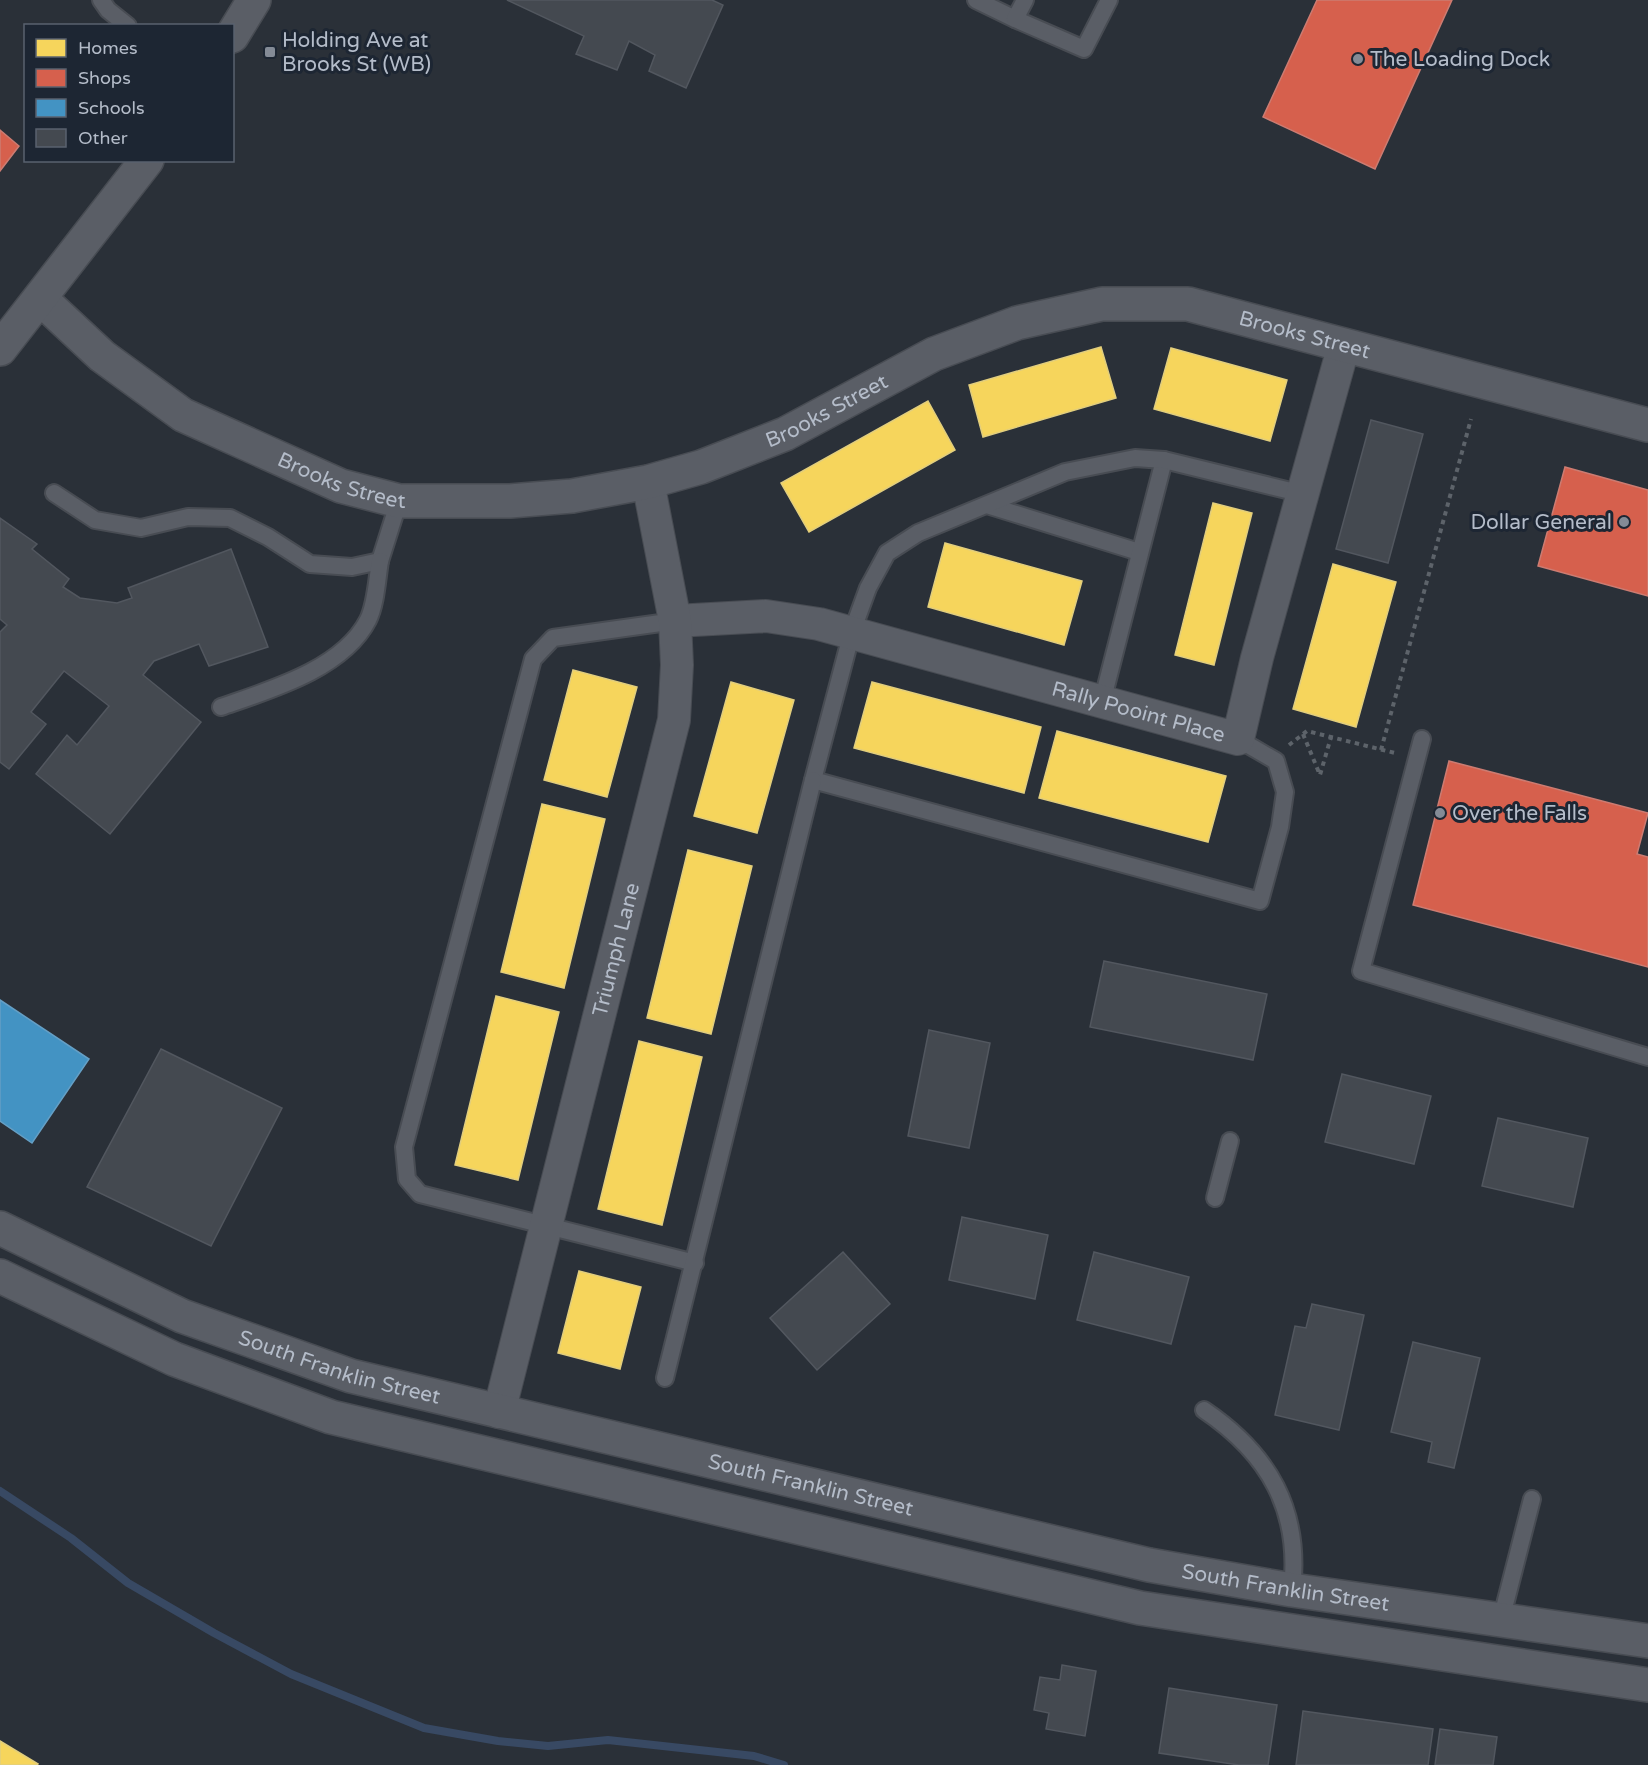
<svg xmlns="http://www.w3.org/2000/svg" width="1648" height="1765" font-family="'Varela Round',sans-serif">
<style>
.homes{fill:#f6d55c;stroke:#e2ce7d;stroke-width:1.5}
.shops{fill:#d6604d;stroke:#cc7c72;stroke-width:1.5}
.schools{fill:#4393c3;stroke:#659fc5;stroke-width:1.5}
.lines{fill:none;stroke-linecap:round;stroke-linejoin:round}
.stream{stroke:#384963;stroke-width:8}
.building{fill:#444950;stroke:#52575f;stroke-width:1.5}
.service-casing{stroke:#484c53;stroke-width:20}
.minor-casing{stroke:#484c53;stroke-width:34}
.tertiary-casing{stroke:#484c53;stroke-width:36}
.path{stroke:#5d636a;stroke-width:4;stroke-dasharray:4.5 4.5;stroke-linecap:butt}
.service{stroke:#5a5e66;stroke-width:16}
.minor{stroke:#5a5e66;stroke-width:32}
.tertiary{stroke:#5a5e66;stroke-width:33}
.poi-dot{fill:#848b96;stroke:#1d2633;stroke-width:2}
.labels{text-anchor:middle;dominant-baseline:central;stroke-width:6;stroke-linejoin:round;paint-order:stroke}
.poi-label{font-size:21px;fill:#b4bcc9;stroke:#1d2633;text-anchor:start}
.street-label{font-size:21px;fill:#b4bcc9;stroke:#1d2633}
</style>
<rect width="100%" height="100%" fill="#2a3038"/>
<g class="homes">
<polygon points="1101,347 1116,398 983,437 969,385"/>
<polygon points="1171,348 1287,380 1270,441 1154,409"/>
<polygon points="928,401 955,450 809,532 781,483"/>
<polygon points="1213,503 1252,513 1214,665 1175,655"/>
<polygon points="945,543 1082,581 1064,645 928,607"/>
<polygon points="1333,564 1396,582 1356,727 1293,709"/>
<polygon points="573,670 637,687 607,797 544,780"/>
<polygon points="731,682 794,700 757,833 694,816"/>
<polygon points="872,682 1041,727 1024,793 854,748"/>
<polygon points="1057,731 1226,776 1208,842 1039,798"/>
<polygon points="542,804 605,819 564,988 501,972"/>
<polygon points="688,850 752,866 711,1034 647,1018"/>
<polygon points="496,996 559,1012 518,1180 455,1165"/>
<polygon points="639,1041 702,1057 662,1225 598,1209"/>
<polygon points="579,1271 641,1287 620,1369 558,1353"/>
<polygon points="0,1741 38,1764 37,1765 0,1765"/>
</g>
<g class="shops">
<polygon points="1317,0 1452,0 1375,169 1263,117"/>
<polygon points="0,130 19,146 0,171"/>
<polygon points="1565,467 1648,490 1648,596 1538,566"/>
<polygon points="1449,761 1648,813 1637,854 1648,857 1648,967 1413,905"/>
</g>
<polygon class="schools" points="0,1000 89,1059 32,1143 0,1121"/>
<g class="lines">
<polyline class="stream" points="0,1491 71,1538 128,1583 214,1633 291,1674 424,1728 498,1741 548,1746 608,1740 754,1756 784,1765"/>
</g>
<g class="building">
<polygon points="507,0 712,0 723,5 686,88 649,71 655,55 629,41 617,70 576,54 584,36"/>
<polygon points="1371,420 1423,434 1388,563 1336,549"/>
<polygon points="0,518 37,544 32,549 69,579 63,587 80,598 117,603 132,598 128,588 231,549 268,647 209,666 199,644 154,661 143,675 201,722 110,834 36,774 67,735 77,745 109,706 64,671 31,712 46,724 9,769 0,762 0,632 7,625 0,619"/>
<polygon points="1104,961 1267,994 1253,1060 1090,1027"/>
<polygon points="929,1030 990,1043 969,1148 908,1136"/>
<polygon points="161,1049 282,1108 211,1246 87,1187"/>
<polygon points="1342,1074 1431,1096 1414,1164 1325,1142"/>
<polygon points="1498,1118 1588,1138 1573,1207 1482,1186"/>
<polygon points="962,1217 1048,1235 1035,1299 949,1280"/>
<polygon points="843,1252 890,1304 817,1370 770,1318"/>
<polygon points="1094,1252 1189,1277 1171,1344 1077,1320"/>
<polygon points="1312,1304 1364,1315 1339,1430 1275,1415 1295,1326 1306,1328"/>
<polygon points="1413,1342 1480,1358 1454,1468 1428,1462 1432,1442 1391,1432"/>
<polygon points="1062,1665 1096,1671 1085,1736 1046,1729 1049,1713 1034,1710 1040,1677 1060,1680"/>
<polygon points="1169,1688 1277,1705 1268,1765 1239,1765 1159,1753"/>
<polygon points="1303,1711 1433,1729 1428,1765 1296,1765"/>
<polygon points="1440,1729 1497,1737 1493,1765 1435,1765"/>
</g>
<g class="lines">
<defs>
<g id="service">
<polyline points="101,0 108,10 128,26"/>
<polyline points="976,0 1015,19"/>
<polyline points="1025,0 1015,19 1084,49 1109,0"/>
<polyline points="54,493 95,520 141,528 188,517 230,518 268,537 310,564 352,567 380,561 399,501"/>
<polyline points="987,505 1139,552"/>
<polyline points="675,621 553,638 533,659 404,1147 407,1179 420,1194 695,1263"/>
<polyline points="1102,702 1164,460"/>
<path d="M221,707C270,690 343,669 368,620C376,604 377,579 380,561"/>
<polyline points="1238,739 1276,761 1285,792 1280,827 1260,901 813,780 852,632 868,588 887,553 918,533 1065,472 1135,458 1164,460 1303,494"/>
<polyline points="1422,739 1361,971 1648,1057"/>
<polyline points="1215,1198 1230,1141"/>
<polyline points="665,1378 813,780"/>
<path d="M1204,1410C1269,1454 1301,1510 1292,1590"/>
<polyline points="1501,1620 1532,1499"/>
</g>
<g id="minor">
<path id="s1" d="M675,621L766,616L819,624L1238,739L1257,658L1344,345"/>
<path id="s2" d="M499,1412L674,720L677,665L675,621L648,482"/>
</g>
<g id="tertiary">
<polyline points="232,36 254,0"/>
<path id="s3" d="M41,299L102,356L183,415L341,486L399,501H510L572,496L648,482L701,467L785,434L934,354L1017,323L1102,304H1188L1648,425"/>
<polyline points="0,349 147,160"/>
<path id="s4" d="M0,1228L182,1316L351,1376L1149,1565L1292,1590L1648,1641"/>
<polyline points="0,1276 174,1359 331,1417 1140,1608 1648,1685"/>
</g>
</defs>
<use href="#service" class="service-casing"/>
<use href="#minor" class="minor-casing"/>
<use href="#tertiary" class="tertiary-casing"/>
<g class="path">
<polyline points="1303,734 1320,775 1331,737"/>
<polyline points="1289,745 1307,731 1395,753"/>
<polyline points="1381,750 1471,419"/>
</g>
<use href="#service" class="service"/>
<use href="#minor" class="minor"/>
<use href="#tertiary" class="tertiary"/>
</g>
<g class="poi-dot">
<rect x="264" y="46" width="12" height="12" rx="3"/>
<circle cx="1358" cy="59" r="6"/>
<circle cx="1624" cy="522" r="6"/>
<circle cx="1440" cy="813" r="6"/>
</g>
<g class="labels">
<g class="poi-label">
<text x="282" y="40">Holding Ave at<tspan x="282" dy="24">Brooks St (WB)</tspan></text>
<text x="1370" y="59">The Loading Dock</text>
<text x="1612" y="522" text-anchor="end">Dollar General</text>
<text x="1452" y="813">Over the Falls</text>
</g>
<g class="street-label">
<text stroke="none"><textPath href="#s3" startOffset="1364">Brooks Street</textPath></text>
<text stroke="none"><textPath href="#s3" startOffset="860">Brooks Street</textPath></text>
<text stroke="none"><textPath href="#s3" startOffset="356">Brooks Street</textPath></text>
<text stroke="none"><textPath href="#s1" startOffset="476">Rally Pooint Place</textPath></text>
<text stroke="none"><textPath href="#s2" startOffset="477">Triumph Lane</textPath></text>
<text stroke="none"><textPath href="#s4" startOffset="368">South Franklin Street</textPath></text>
<text stroke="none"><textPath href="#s4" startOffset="854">South Franklin Street</textPath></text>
<text stroke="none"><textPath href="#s4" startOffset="1340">South Franklin Street</textPath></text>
</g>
</g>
<rect x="24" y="24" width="210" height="138" fill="#1d2633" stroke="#59626f" stroke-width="1.5"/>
<rect x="36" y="39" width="30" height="18" fill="#f6d55c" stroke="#59626f" stroke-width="1.5"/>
<text x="78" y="54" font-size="18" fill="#b4bcc9">Homes</text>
<rect x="36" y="69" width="30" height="18" fill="#d6604d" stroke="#59626f" stroke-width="1.5"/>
<text x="78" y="84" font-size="18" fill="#b4bcc9">Shops</text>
<rect x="36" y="99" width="30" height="18" fill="#4393c3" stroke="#59626f" stroke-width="1.5"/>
<text x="78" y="114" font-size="18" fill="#b4bcc9">Schools</text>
<rect x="36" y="129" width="30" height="18" fill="#444950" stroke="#59626f" stroke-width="1.5"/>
<text x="78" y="144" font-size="18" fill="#b4bcc9">Other</text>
</svg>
